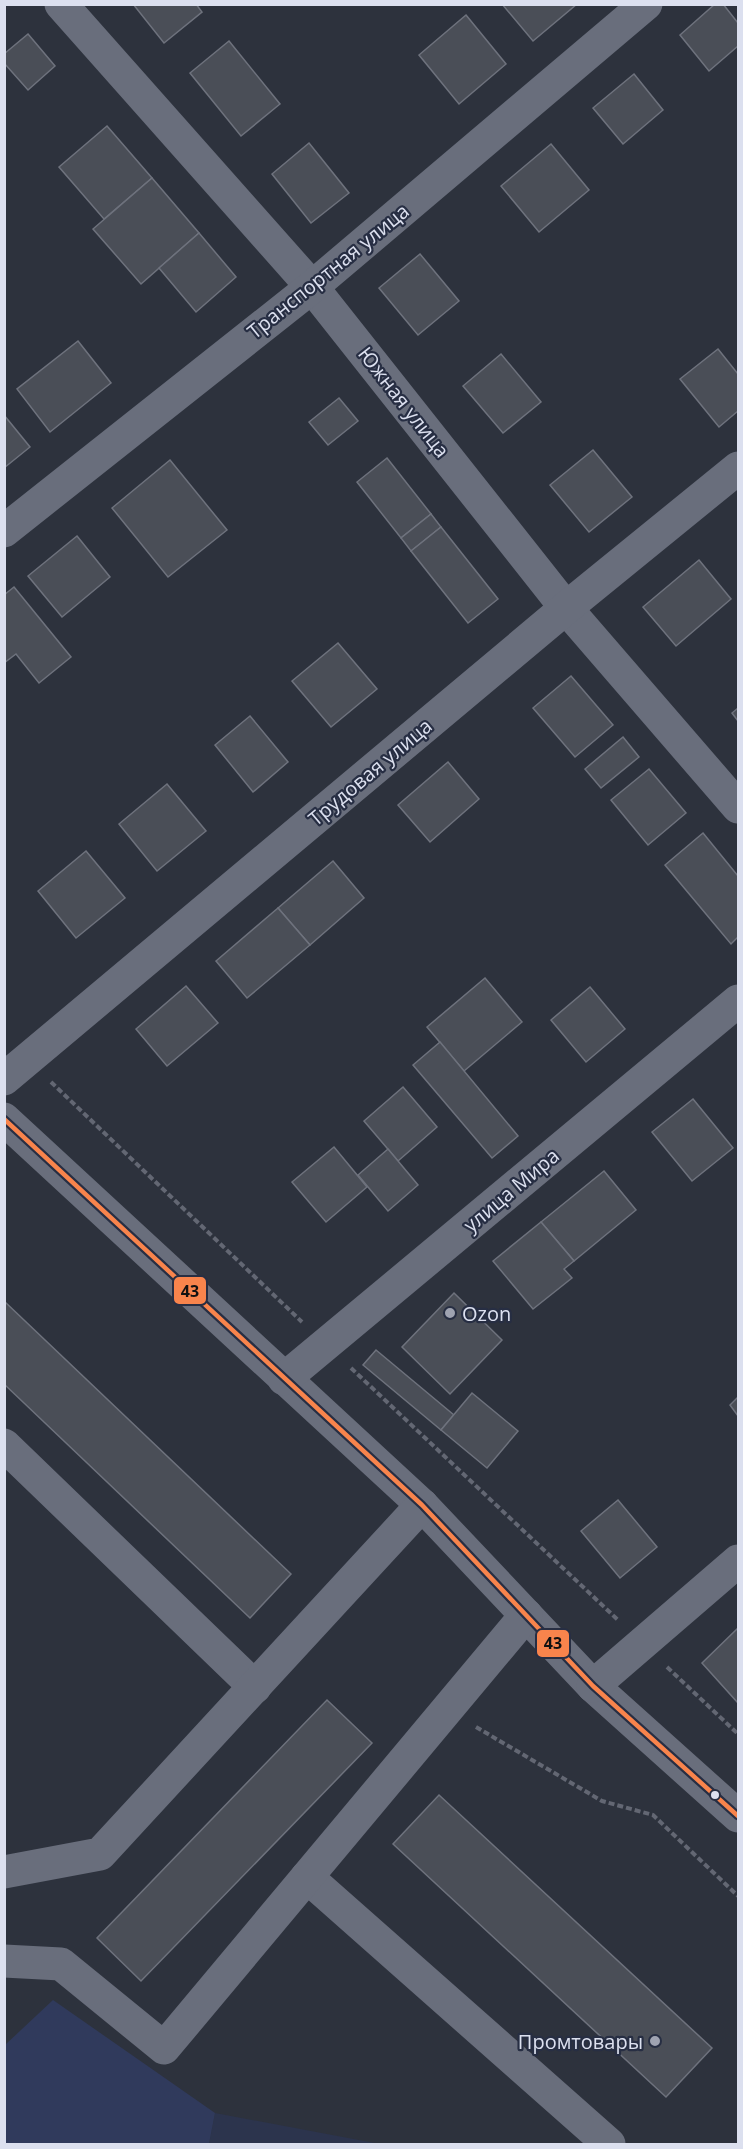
<svg xmlns="http://www.w3.org/2000/svg" width="743" height="2149" font-family="'Open Sans',sans-serif">
<style>
.built{fill:#2c344d}
.green{fill:#303a5c}
.building{fill:#4a4e57;stroke:#6e727d;stroke-width:1.5}
.lines{fill:none;stroke-linecap:round;stroke-linejoin:round}
.path{stroke:#636773;stroke-width:4;stroke-dasharray:6 3;stroke-linecap:butt}
.minor{stroke:#696e7c;stroke-width:33}
.bus-1-casing{stroke:#272e43;stroke-width:9}
.bus-1{stroke:#f8844c;stroke-width:4.5}
.poi-dot{fill:#9fa3b1;stroke:#272e43;stroke-width:2}
.bus-dot{fill:#dce0ef;stroke:#272e43;stroke-width:2}
.labels{text-anchor:middle;dominant-baseline:central;stroke-width:4.5;stroke-linejoin:round;paint-order:stroke}
.street-label{font-size:20px;fill:#dce0ef;stroke:#272e43}
.poi-label{font-size:20px;fill:#dce0ef;stroke:#272e43;text-anchor:start}
.line-badge{stroke:#272e43;stroke-width:2}
.pale-badge-label{font-size:16px;text-anchor:middle;font-weight:bold;fill:#111}
</style>
<rect width="100%" height="100%" fill="#2d323d"/>
<polygon class="built" points="215,2113 380,2144 209,2144"/>
<polygon class="green" points="53,2000 215,2113 209,2144 5,2144 5,2045"/>
<g class="building">
<polygon points="133,4 196,4 202,12 164,43"/>
<polygon points="502,4 577,4 533,41"/>
<polygon points="715,4 723,4 738,23 738,46 709,71 680,35"/>
<polygon points="466,15 506,64 459,104 419,55"/>
<polygon points="28,34 55,66 28,90 4,63 4,54"/>
<polygon points="229,41 280,104 241,136 190,73"/>
<polygon points="634,74 663,110 623,144 593,108"/>
<polygon points="107,126 152,178 104,219 59,167"/>
<polygon points="309,143 349,193 311,223 272,174"/>
<polygon points="551,144 589,190 539,232 501,186"/>
<polygon points="152,178 199,233 141,284 93,229"/>
<polygon points="199,233 236,277 196,312 159,268"/>
<polygon points="420,254 459,301 418,335 379,288"/>
<polygon points="78,341 111,383 50,432 17,389"/>
<polygon points="718,349 738,374 738,411 719,427 680,379"/>
<polygon points="501,354 541,402 503,433 463,386"/>
<polygon points="339,398 358,421 328,445 309,422"/>
<polygon points="4,415 30,447 4,468"/>
<polygon points="593,450 632,497 589,532 550,485"/>
<polygon points="387,458 431,514 401,538 357,482"/>
<polygon points="170,460 227,530 168,577 112,508"/>
<polygon points="431,514 441,527 411,551 401,538"/>
<polygon points="441,527 498,599 468,623 411,551"/>
<polygon points="77,536 110,577 62,617 28,576"/>
<polygon points="699,560 731,599 676,646 643,607"/>
<polygon points="14,587 71,657 39,683 16,654 4,663 4,595"/>
<polygon points="338,643 377,689 331,727 292,681"/>
<polygon points="571,676 613,725 575,757 533,708"/>
<polygon points="738,708 738,721 732,713"/>
<polygon points="250,716 288,762 253,792 215,745"/>
<polygon points="623,737 639,757 601,788 585,769"/>
<polygon points="448,762 479,799 430,842 398,805"/>
<polygon points="649,769 686,813 648,845 611,800"/>
<polygon points="167,784 206,831 157,871 119,824"/>
<polygon points="703,833 738,876 738,937 731,944 665,865"/>
<polygon points="86,851 125,898 76,938 38,891"/>
<polygon points="333,861 364,898 310,945 278,908"/>
<polygon points="278,908 310,945 247,998 216,961"/>
<polygon points="485,978 522,1022 464,1071 427,1027"/>
<polygon points="186,986 218,1023 167,1066 136,1029"/>
<polygon points="590,987 625,1029 586,1062 551,1020"/>
<polygon points="440,1042 518,1136 492,1158 413,1065"/>
<polygon points="403,1087 437,1127 398,1161 364,1121"/>
<polygon points="693,1099 733,1148 692,1181 652,1132"/>
<polygon points="334,1147 367,1187 326,1222 292,1182"/>
<polygon points="388,1149 418,1185 388,1211 358,1175"/>
<polygon points="604,1171 636,1210 574,1261 541,1222"/>
<polygon points="541,1222 574,1261 564,1269 572,1278 533,1309 493,1261"/>
<polygon points="454,1293 502,1340 450,1394 402,1347"/>
<polygon points="4,1301 291,1574 250,1618 4,1384"/>
<polygon points="376,1350 454,1415 441,1430 363,1365"/>
<polygon points="472,1393 518,1431 487,1468 441,1430"/>
<polygon points="738,1397 738,1416 730,1405"/>
<polygon points="618,1500 657,1547 620,1578 581,1531"/>
<polygon points="738,1628 738,1703 702,1663"/>
<polygon points="327,1700 372,1743 141,1981 97,1938"/>
<polygon points="439,1795 712,2048 666,2097 393,1844"/>
</g>
<g class="lines">
<g class="path">
<polyline points="51,1082 302,1322"/>
<polyline points="351,1368 618,1620"/>
<polyline points="667,1667 738,1734"/>
<polyline points="476,1727 602,1801 653,1815 738,1896"/>
</g>
<g class="minor">
<polyline points="61,4 312,287 566,608 738,807"/>
<polyline points="4,531 312,287 646,4"/>
<polyline points="4,1079 566,608 738,468"/>
<polyline points="4,1119 422,1505 593,1686 738,1816"/>
<polyline points="284,1379 738,1001"/>
<polyline points="4,1445 255,1687"/>
<polyline points="593,1686 738,1561"/>
<polyline points="4,1872 100,1854 422,1505"/>
<polyline points="307,1877 609,2144"/>
<polyline points="4,1961 61,1964 164,2048 526,1615"/>
</g>
<defs>
<polyline id="bus-1" points="4,1119 422,1505 593,1686 738,1816"/>
</defs>
<use href="#bus-1" class="bus-1-casing"/>
<use href="#bus-1" class="bus-1"/>
</g>
<g class="poi-dot">
<circle cx="450" cy="1313" r="6"/>
<circle cx="655" cy="2041" r="6"/>
</g>
<circle class="bus-dot" cx="715" cy="1795" r="5"/>
<g class="labels">
<g class="street-label">
<text transform="translate(328 271) rotate(-39)">Транспортная улица</text>
<text transform="translate(404 402) rotate(52)">Южная улица</text>
<text transform="translate(370 772) rotate(-40)">Трудовая улица</text>
<text transform="translate(511 1190) rotate(-40)">улица Мира</text>
</g>
<g class="poi-label">
<text x="462" y="1313">Ozon</text>
<text x="643" y="2041" text-anchor="end">Промтовары</text>
</g>
</g>
<g class="line-badge">
<rect x="173" y="1276" width="34" height="29" rx="6" fill="#f8844c"/>
<rect x="536" y="1629" width="34" height="29" rx="6" fill="#f8844c"/>
</g>
<g class="pale-badge-label">
<text x="190" y="1297">43</text>
<text x="553" y="1649">43</text>
</g>
<rect width="743" height="2149" fill="none" stroke="#dce0ef" stroke-width="12"/>
</svg>
